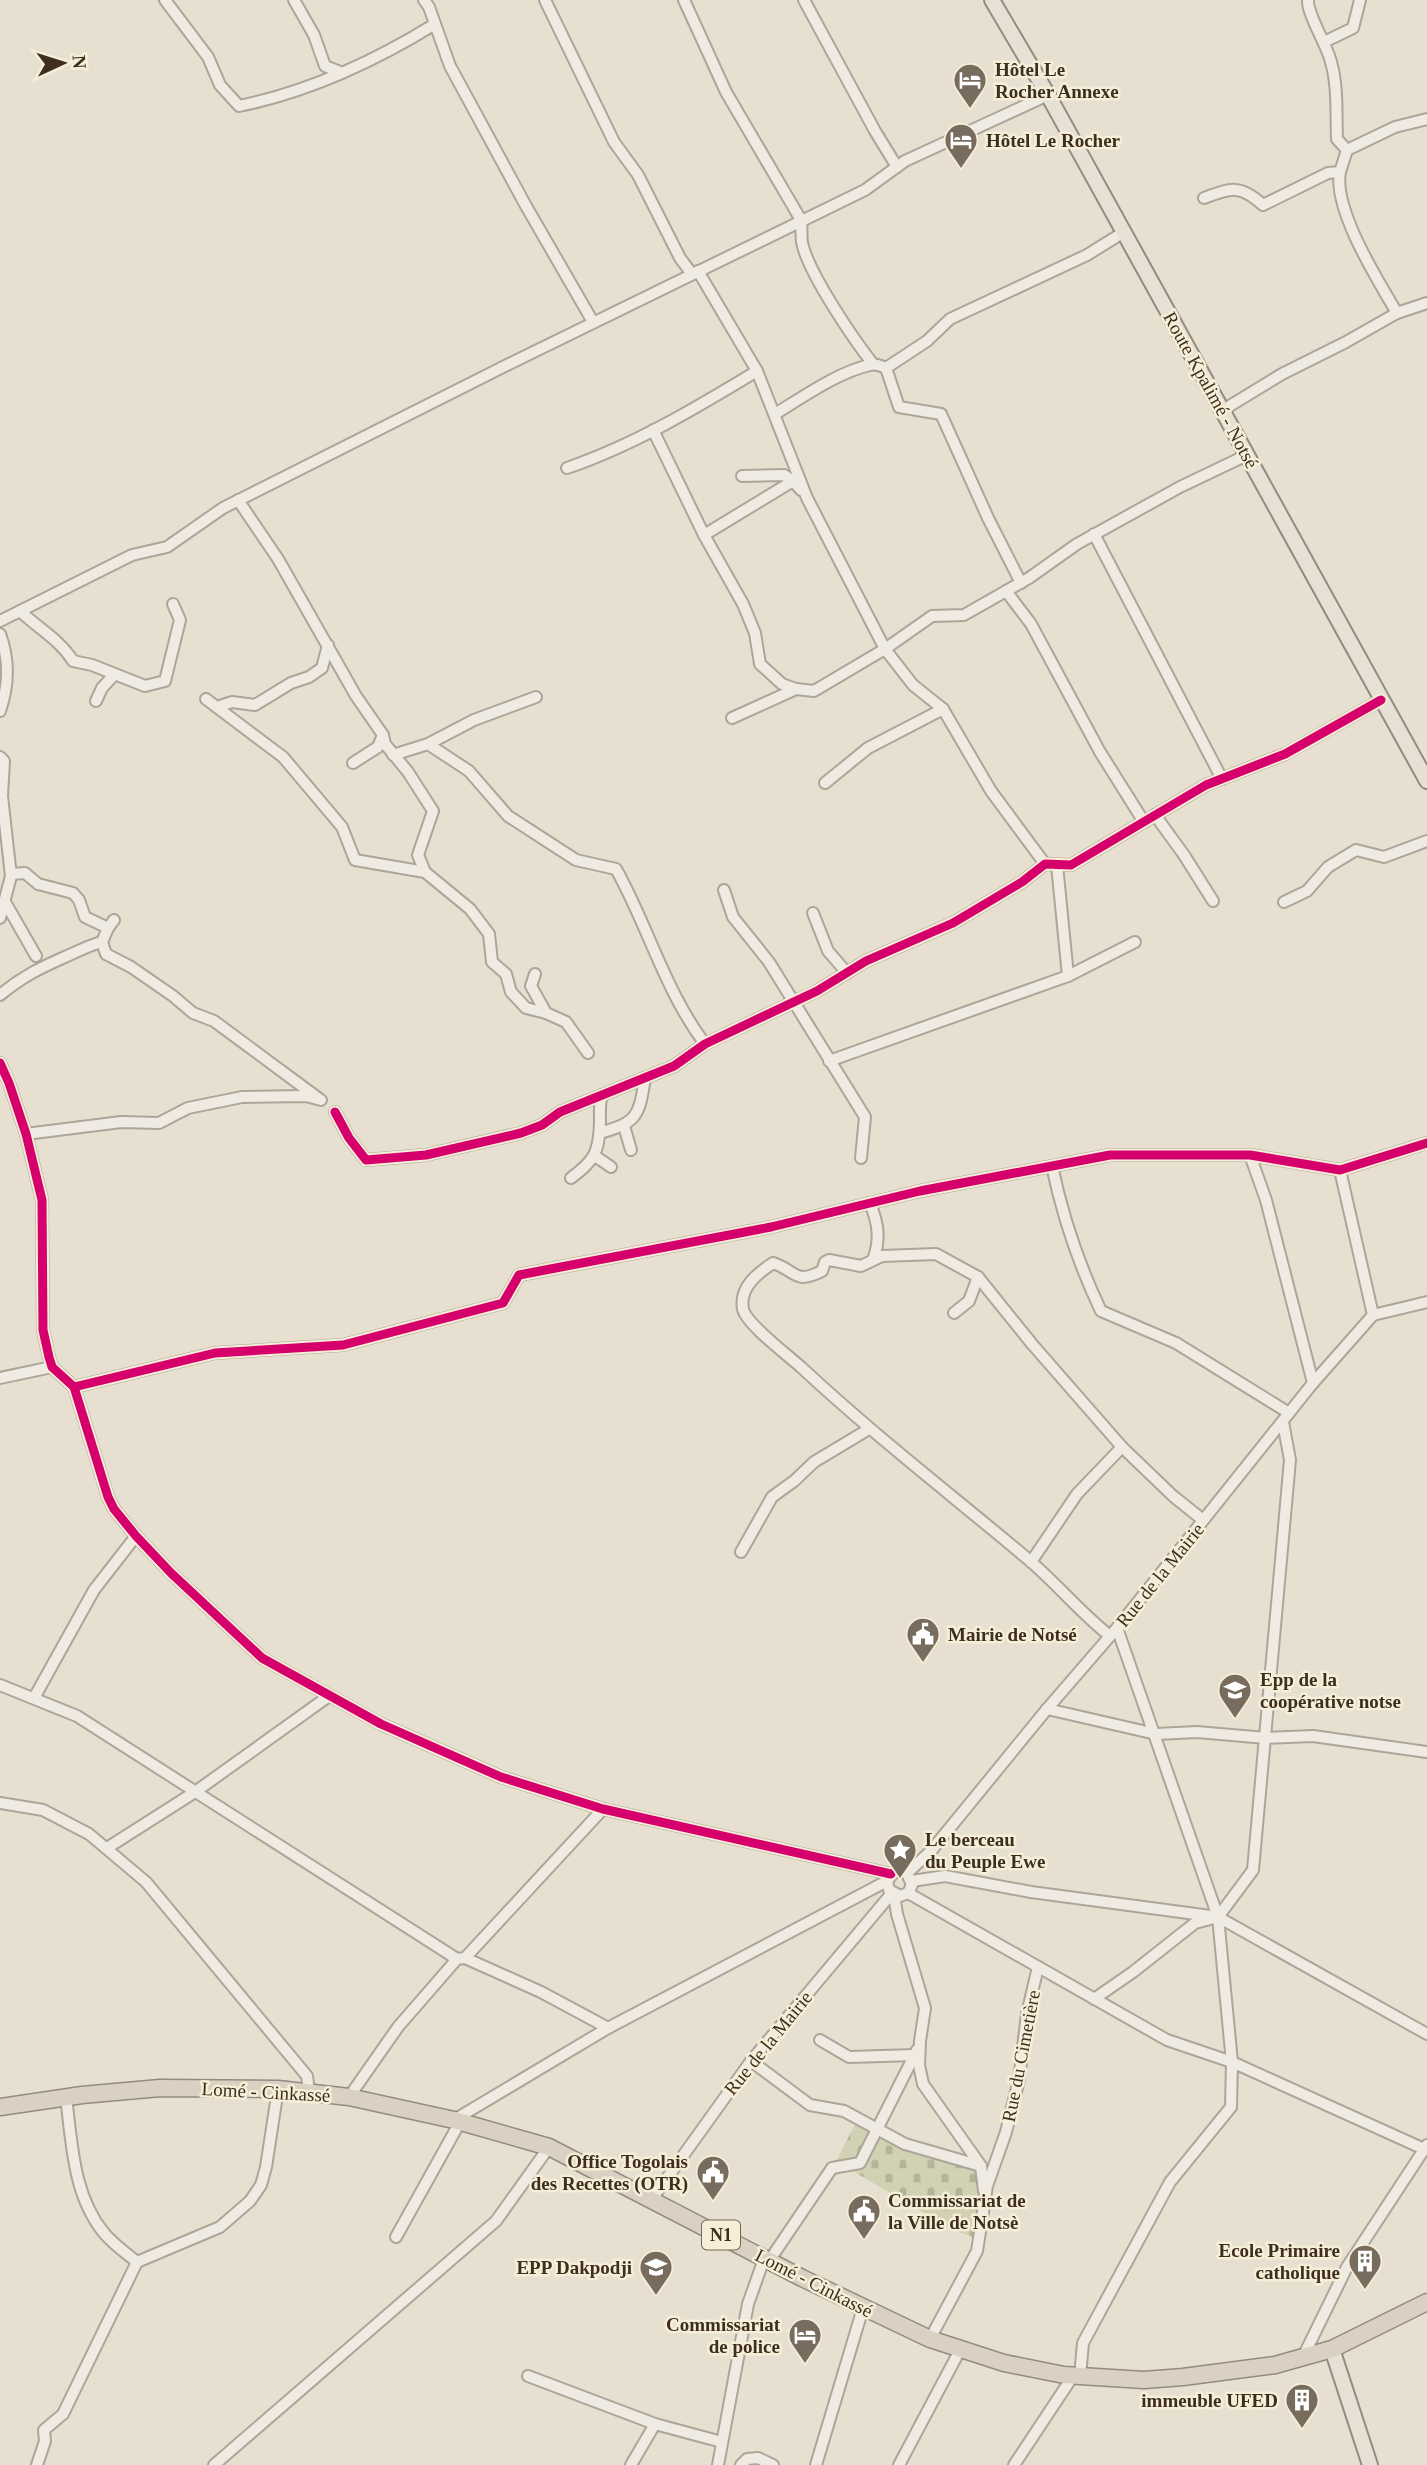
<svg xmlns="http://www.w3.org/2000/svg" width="1427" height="2465" font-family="Georgia,serif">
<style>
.cemetery{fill:url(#cemetery-stones)}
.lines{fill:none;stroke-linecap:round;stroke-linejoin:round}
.minor-casing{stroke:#ada599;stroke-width:14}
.major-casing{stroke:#928b80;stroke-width:18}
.highway-casing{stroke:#928b80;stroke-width:19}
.minor{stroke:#efebe3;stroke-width:10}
.major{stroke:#e6e1d4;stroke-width:14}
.highway{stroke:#dad1c2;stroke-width:16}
.cycleway-casing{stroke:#f7eed8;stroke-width:13}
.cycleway{stroke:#d6006c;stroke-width:9}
.labels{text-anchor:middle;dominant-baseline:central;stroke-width:5;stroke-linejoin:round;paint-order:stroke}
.shield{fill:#f7eed8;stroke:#756857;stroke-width:2}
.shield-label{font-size:18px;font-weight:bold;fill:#3d2e20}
.poi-label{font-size:19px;font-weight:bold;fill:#3d2e20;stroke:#f7eed8;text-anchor:start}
.street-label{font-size:19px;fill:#3d2e20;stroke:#f7eed8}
</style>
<defs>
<pattern id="cemetery-stones" width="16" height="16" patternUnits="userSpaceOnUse" patternTransform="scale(1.75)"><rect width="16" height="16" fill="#d1d1b3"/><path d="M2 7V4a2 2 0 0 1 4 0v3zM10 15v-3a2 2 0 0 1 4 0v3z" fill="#b4b49a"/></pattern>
</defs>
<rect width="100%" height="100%" fill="#e7e0d1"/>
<polygon class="cemetery" points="859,2117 905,2145 979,2167 981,2197 973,2237 953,2230 836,2161"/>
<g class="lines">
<defs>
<g id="minor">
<path d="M165,0L208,57L220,85L239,106C308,92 375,61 435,24"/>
<polyline points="294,0 314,35 325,66 340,72"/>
<polyline points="424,0 429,7 450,66 526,206 593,322"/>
<polyline points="545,0 614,142 638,175 680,258 692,274"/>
<path d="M684,0L726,92L801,220C802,228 801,235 802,242C807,271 854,340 873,364"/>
<polyline points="804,0 875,131 897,167"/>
<path d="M1308,0C1307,14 1327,45 1331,62C1338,86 1336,114 1337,139L1347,150"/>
<polyline points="1324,42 1353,28 1360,0"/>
<path d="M1340,172C1333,209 1377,279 1397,313"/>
<path d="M1204,198C1231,188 1240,184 1263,205L1328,173L1340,172L1347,150L1395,127L1427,119"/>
<polyline points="698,271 757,371 807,498 885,649 913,685 943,709 991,791 1045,864"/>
<polyline points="886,368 899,407 941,414 988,518 1021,583"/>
<polyline points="1223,410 1282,374 1346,342 1397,313 1427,303"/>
<path d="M775,414C803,397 838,372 870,365C876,363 881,366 886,368L927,341L950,319L1087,255L1124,232"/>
<polyline points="653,430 704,535 743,604 755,633 760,664 782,684 796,689"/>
<path d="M567,468C634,445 696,408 757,371"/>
<polyline points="742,476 784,475 793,481"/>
<polyline points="238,500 278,559 356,696 383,735 385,744 408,772 433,811 418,855 425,872"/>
<polyline points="1094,534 1222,779"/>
<polyline points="704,535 793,481 801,490"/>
<polyline points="1006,591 1031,624 1100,752 1144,822"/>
<path d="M20,611C38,628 60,640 73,661L92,665L145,686L165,681L180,620L173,604"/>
<polyline points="0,621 132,555 167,547 223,508 509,364 865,190 905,161 1048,95"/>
<path d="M0,634C10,661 9,685 0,711"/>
<polyline points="206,699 283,757 342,827 355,860 425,872 470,909 489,934 492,962 506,974 511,992 526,1008 546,1013"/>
<polyline points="96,701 102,688 114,675"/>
<polyline points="217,707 232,702 255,705 291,683 309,677 322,668 328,645"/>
<polyline points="732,718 796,689 814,691 885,649 932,616 964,615 1029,578 1077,544 1180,487 1247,455"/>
<polyline points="428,744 474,720 536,697"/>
<path d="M393,755L428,744L469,771L508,816L576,860L616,869C648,926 665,991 705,1044"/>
<polyline points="0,757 4,761 2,796 11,876 0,918"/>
<polyline points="353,763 378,747 383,735"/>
<polyline points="825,783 868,748 943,709"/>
<polyline points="1155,815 1184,855 1213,901"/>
<polyline points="11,874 25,873 38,884 73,893 79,900 85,917 108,928"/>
<polyline points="724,890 733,917 769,962 865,1117 861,1158"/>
<polyline points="5,902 36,956"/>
<polyline points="1284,902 1307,891 1328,867 1356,850 1384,857 1427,841"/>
<polyline points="813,913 828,951 847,973"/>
<polyline points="102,942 106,954 131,967 173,996 193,1013 214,1021 318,1098"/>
<polyline points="535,974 531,986 546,1013 566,1022 588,1053"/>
<polyline points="1068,976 1135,942"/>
<path d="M0,995C23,976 40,968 67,956C79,951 89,945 102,942L108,928L114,920"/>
<polyline points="829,1061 1068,976 1057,865"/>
<polyline points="0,1063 9,1083 26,1134 42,1200 43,1330 49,1357 52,1367 74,1387 108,1497 114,1509 136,1536 171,1573 262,1658 381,1724 501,1777 603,1809 891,1874"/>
<polyline points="335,1112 349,1138 366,1160 426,1155 521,1133 542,1125 560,1112 674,1066 705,1044 817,991 866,961 953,923 1022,882 1045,864 1071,865 1206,785 1285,754 1381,700"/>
<polyline points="624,1126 631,1150"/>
<path d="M600,1133C638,1122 639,1116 645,1078"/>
<polyline points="26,1134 121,1122 159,1123 188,1108 242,1097 306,1096 321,1100"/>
<polyline points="1250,1155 1266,1200 1313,1383"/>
<polyline points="595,1156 611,1167"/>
<path d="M1052,1166C1063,1218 1078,1263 1101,1311L1176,1343L1289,1413"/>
<polyline points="1340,1170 1373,1315"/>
<path d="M571,1178C594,1161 599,1153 600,1123C600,1113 599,1104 602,1095"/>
<path d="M870,1203C878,1223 881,1239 873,1260"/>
<polyline points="954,1313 969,1301 978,1277"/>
<polyline points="0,1378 52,1367"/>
<polyline points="74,1387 215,1353 343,1345 503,1303 519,1275 771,1227 920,1191 1110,1155 1250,1155 1340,1170 1427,1143"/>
<polyline points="741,1552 772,1497 794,1481 814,1462 869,1429"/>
<polyline points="1031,1562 1077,1494 1122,1447"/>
<path d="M1110,1636C1081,1613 1057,1584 1029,1560C953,1496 875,1436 802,1368C789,1356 746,1324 743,1309C739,1287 758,1273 773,1263C797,1271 794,1285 822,1271L825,1262L829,1260L861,1266L882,1256L936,1254L978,1277L1032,1344L1122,1447L1173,1496L1203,1520"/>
<polyline points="0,1685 77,1716 457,1959"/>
<polyline points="34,1698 94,1590 136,1536"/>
<polyline points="1047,1709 1156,1734 1197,1732 1266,1738 1313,1736 1427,1752"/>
<polyline points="0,1803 43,1810 89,1834 146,1882 307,2076 309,2091"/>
<polyline points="107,1848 195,1792 329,1696"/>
<polyline points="907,1873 931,1851 1047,1709 1117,1628 1313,1383 1373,1315 1427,1302"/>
<polyline points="912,1881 945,1876 1031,1892 1218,1917 1427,2034"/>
<polyline points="908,1893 1167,2040 1232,2062 1424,2149"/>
<polyline points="894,1895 897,1914 925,2008 920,2041 919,2065 923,2084 981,2166 984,2191"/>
<polyline points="465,1958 541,1992 608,2028"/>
<polyline points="1094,1999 1133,1972 1195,1923 1218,1917 1253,1870 1290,1460 1283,1422"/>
<polyline points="820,2040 849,2057 915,2055"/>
<polyline points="751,2061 810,2105 844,2111 905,2144 981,2166"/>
<path d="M66,2097C72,2144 73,2195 104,2233C113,2244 126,2253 137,2262"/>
<polyline points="349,2097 398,2027 457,1959 465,1958 603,1809"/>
<polyline points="454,2120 608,2028 887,1881 895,1871 907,1873 912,1885 908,1893 900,1896 889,1890 887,1881"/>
<polyline points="652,2199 751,2061 892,1893"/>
<polyline points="396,2237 460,2122"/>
<polyline points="769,2261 832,2168 860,2163 917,2050"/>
<polyline points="930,2339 977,2251 987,2186 1006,2132 1019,2080 1027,2014 1038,1967"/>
<polyline points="1302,2359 1347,2267 1427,2145"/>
<polyline points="528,2376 655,2424"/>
<polyline points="1080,2377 1083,2343 1170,2182 1231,2107 1232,2062 1218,1917 1117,1628"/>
<polyline points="37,2465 45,2441 44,2430 63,2414 137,2262 220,2227 250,2201 261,2185 266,2167 278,2089"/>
<polyline points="214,2465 496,2221 549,2147"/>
<polyline points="631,2465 655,2424 722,2442"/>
<polyline points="718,2465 748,2304 764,2259"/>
<polyline points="741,2465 747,2459 758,2458 773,2465"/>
<polyline points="816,2465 863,2308"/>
<polyline points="899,2465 960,2350"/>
<polyline points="1014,2465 1073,2376"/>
</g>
<g id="major">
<polyline points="992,0 1048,95 1427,781"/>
<polyline points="1332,2349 1370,2465"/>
</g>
<polyline id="highway" points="0,2107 82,2095 160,2088 278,2089 349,2097 454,2120 549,2147 802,2278 930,2339 1004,2363 1064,2375 1144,2380 1183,2377 1275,2365 1332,2349 1427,2302"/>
</defs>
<use href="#minor" class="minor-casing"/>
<use href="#major" class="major-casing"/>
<use href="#highway" class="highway-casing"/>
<use href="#minor" class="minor"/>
<use href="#major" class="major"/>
<use href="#highway" class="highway"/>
<defs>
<g id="cycleway">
<polyline points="0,1063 9,1083 26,1134 42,1200 43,1330 49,1357 52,1367 74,1387 108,1497 114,1509 136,1536 171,1573 262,1658 381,1724 501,1777 603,1809 891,1874"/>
<polyline points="335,1112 349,1138 366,1160 426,1155 521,1133 542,1125 560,1112 674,1066 705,1044 817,991 866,961 953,923 1022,882 1045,864 1071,865 1206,785 1285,754 1381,700"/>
<polyline points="74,1387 215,1353 343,1345 503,1303 519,1275 771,1227 920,1191 1110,1155 1250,1155 1340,1170 1427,1143"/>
</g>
</defs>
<use href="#cycleway" class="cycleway-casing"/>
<use href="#cycleway" class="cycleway"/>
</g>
<defs>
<symbol id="hotel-pin" viewBox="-11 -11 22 30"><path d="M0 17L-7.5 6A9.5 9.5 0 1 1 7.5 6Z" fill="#786c5e" stroke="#f7eed8"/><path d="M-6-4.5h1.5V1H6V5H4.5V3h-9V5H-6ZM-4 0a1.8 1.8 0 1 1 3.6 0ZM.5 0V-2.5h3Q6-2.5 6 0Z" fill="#fff"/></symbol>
<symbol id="civic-pin" viewBox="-11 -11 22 30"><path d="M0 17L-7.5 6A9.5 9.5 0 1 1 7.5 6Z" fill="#786c5e" stroke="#f7eed8"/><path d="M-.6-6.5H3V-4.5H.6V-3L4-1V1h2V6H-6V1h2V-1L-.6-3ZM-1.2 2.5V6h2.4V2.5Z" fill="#fff"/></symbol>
<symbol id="school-pin" viewBox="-11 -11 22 30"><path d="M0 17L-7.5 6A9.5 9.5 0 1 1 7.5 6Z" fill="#786c5e" stroke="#f7eed8"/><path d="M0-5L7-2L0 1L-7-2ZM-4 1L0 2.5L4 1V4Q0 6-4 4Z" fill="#fff"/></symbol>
<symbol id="sight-pin" viewBox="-11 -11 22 30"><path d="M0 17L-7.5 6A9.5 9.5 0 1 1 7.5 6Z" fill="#786c5e" stroke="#f7eed8"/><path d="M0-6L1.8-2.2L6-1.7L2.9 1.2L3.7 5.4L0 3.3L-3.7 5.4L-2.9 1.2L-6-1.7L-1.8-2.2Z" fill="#fff"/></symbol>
<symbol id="building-pin" viewBox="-11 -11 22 30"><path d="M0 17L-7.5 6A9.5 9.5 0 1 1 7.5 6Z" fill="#786c5e" stroke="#f7eed8"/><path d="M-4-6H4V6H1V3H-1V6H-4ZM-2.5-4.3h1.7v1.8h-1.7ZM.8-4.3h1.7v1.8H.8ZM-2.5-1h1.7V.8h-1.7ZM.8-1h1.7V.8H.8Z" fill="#fff"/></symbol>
</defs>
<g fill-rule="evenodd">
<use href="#hotel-pin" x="951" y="61" width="38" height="52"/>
<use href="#hotel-pin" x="942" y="121" width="38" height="52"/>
<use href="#civic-pin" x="904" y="1615" width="38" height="52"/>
<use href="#school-pin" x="1216" y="1671" width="38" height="52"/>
<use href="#sight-pin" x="881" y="1831" width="38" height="52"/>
<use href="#civic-pin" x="694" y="2153" width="38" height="52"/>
<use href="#civic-pin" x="845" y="2192" width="38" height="52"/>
<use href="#building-pin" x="1346" y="2242" width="38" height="52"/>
<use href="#school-pin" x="637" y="2248" width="38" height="52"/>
<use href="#hotel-pin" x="786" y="2316" width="38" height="52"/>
<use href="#building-pin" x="1283" y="2381" width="38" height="52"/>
</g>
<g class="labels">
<rect class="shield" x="702" y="2220.5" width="38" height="29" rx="5"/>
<g class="shield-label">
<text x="721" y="2235">N1</text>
</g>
<g class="poi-label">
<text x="995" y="69">Hôtel Le<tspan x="995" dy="22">Rocher Annexe</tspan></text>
<text x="986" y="140">Hôtel Le Rocher</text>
<text x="948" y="1634">Mairie de Notsé</text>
<text x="1260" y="1679">Epp de la<tspan x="1260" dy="22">coopérative notse</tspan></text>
<text x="925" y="1839">Le berceau<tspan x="925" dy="22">du Peuple Ewe</tspan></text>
<text x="688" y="2161" text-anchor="end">Office Togolais<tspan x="688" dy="22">des Recettes (OTR)</tspan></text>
<text x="888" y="2200">Commissariat de<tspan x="888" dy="22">la Ville de Notsè</tspan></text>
<text x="1340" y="2250" text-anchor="end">Ecole Primaire<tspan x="1340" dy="22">catholique</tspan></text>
<text x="632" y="2267" text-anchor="end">EPP Dakpodji</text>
<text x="780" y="2324" text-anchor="end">Commissariat<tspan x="780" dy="22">de police</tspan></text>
<text x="1278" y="2400" text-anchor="end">immeuble UFED</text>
</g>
<g class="street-label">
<text transform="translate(1211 390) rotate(61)">Route Kpalimé - Notsé</text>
<text transform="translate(1160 1575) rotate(-51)">Rue de la Mairie</text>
<text transform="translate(768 2043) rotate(-51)">Rue de la Mairie</text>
<text transform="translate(1021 2056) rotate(-79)">Rue du Cimetière</text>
<text transform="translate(266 2092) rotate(3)">Lomé - Cinkassé</text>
<text transform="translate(814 2283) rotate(27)">Lomé - Cinkassé</text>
</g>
</g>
<g transform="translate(63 63) rotate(86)" stroke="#f7eed8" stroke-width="5" paint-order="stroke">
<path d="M0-5L12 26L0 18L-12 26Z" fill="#3d2e20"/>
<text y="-10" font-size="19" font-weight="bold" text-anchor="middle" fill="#3d2e20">N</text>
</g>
</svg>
